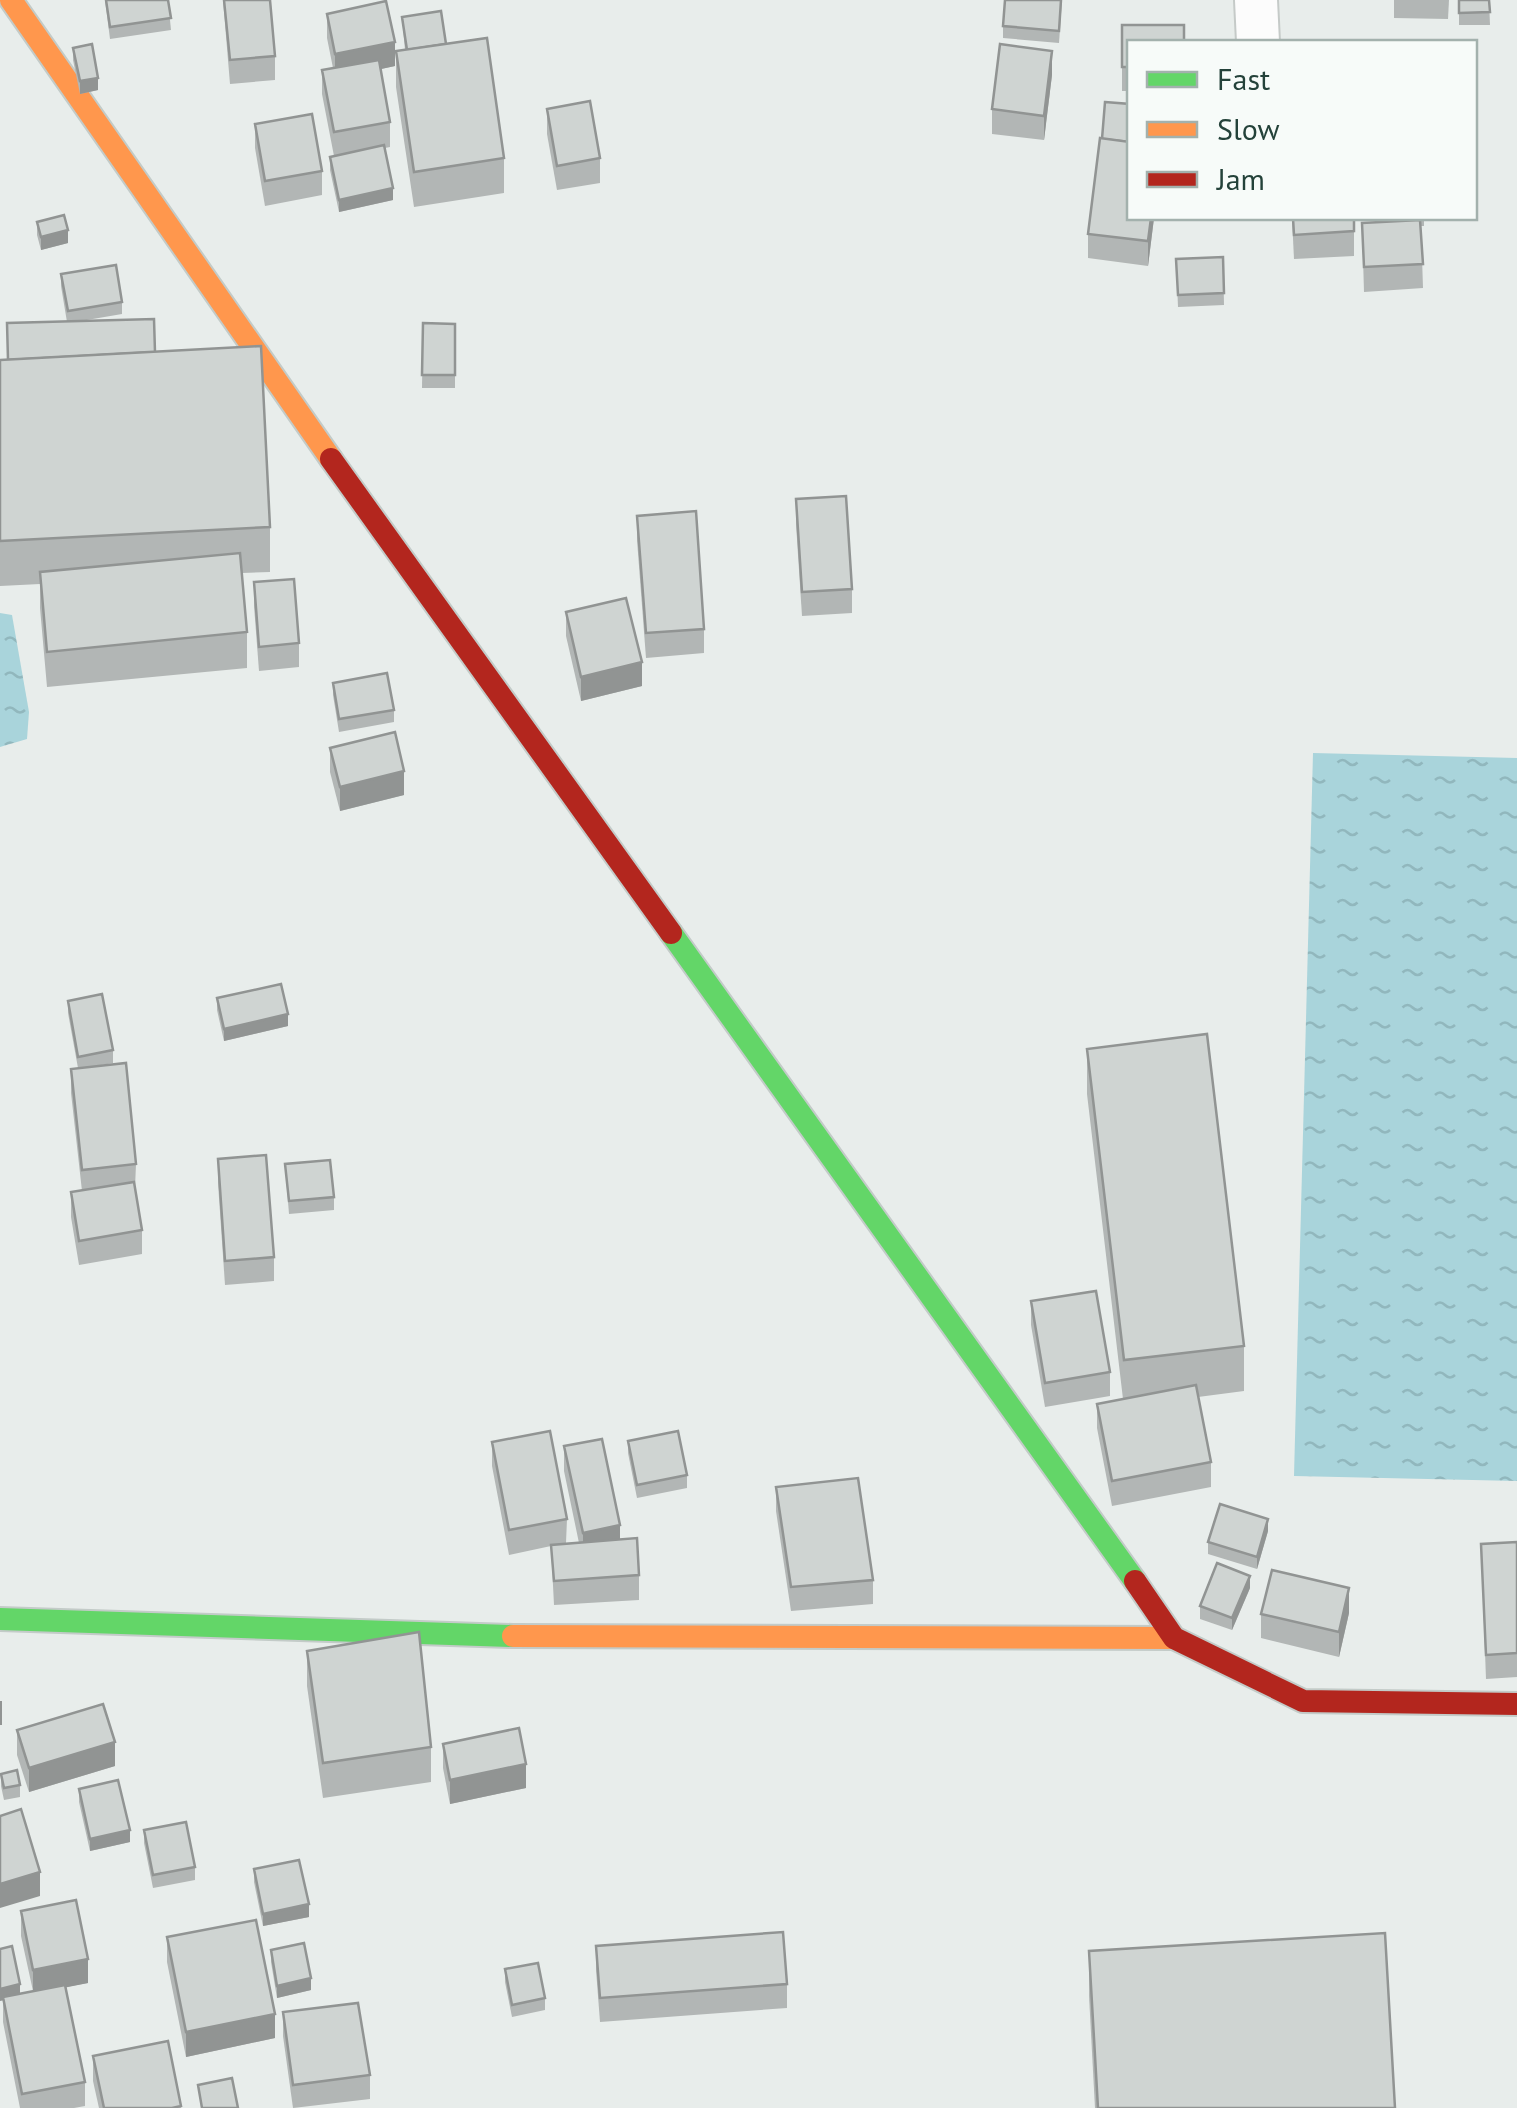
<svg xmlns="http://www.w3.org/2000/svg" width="1517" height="2108" font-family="'PT Sans',sans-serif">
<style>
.water{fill:url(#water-ripples)}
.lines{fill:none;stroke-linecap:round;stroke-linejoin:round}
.street-casing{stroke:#c5cac8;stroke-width:46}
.fast-casing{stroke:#c3cbc8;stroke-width:26}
.slow-casing{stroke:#c3cbc8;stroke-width:26}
.jam-casing{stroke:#c3cbc8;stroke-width:26}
.street{stroke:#fcfcfc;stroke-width:42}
.fast{stroke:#63d668;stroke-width:22}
.slow{stroke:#ff974d;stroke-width:22}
.jam{stroke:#b3261e;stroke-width:22}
.wall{fill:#b2b6b5}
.shaded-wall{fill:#919493}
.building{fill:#cfd4d2;stroke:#919493;stroke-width:2.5}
</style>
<defs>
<pattern id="water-ripples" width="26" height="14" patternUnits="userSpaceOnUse" patternTransform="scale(2.5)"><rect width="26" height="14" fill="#a9d4db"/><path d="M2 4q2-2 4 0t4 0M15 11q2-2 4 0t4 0" fill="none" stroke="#91b7bd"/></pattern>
</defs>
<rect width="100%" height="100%" fill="#e8edeb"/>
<g class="water">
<polygon points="0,613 12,615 29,712 27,739 0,747"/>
<polygon points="1313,753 1517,758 1517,1481 1294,1476"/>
</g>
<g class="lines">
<defs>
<polyline id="street" points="1256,0 1258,42"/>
<g id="fast">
<polyline points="671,933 1135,1581"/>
<polyline points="0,1619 513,1636"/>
</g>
<g id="slow">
<polyline points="11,0 331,459"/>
<polyline points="513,1636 1174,1638"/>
</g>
<g id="jam">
<polyline points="331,459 671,933"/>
<polyline points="1135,1581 1174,1638 1303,1701 1517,1704"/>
</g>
</defs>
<use href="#street" class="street-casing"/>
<use href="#fast" class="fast-casing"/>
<use href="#slow" class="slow-casing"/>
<use href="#jam" class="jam-casing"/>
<use href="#street" class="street"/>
<use href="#fast" class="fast"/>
<use href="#slow" class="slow"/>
<use href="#jam" class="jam"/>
</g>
<g class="wall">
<polygon points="105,0 168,0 171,30 110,39"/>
<polygon points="223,0 270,0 275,56 275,80 230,84"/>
<polygon points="1062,0 1059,43 1003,38 1003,26"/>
<polygon points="1394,0 1449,0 1448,19 1394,18"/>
<polygon points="1459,0 1489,0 1490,25 1459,25"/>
<polygon points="327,14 395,66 381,69 390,122 390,147 385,148 393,200 339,212 330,170 330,157 334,156 322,94 322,70 333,68 327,38"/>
<polygon points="402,17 446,44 504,158 504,193 414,207 396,87 396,51 405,50"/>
<polygon points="1122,25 1130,42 1130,91 1122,91"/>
<polygon points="73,48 98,90 80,94 73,60"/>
<polygon points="1052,75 1044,140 992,134 992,109"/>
<polygon points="547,109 600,158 600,183 557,190 547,134"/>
<polygon points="255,124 322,171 322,195 265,206 255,148"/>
<polygon points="1102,139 1130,218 1154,218 1148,266 1088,258 1088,234"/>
<polygon points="1292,218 1354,218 1354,256 1294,259"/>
<polygon points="1390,218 1424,218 1424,226 1421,226 1423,288 1364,292 1362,223 1391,222"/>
<polygon points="37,222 68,243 41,250 37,235"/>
<polygon points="1223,257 1224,305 1178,307 1176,259"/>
<polygon points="61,274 122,302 122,314 81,321 155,352 270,527 270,572 242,573 247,632 247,668 47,687 40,608 40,584 0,586 0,360 7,360 67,322 61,286"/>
<polygon points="423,323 455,324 455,388 422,388"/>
<polygon points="796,499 852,589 852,613 802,616 796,524"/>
<polygon points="637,516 704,629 704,653 646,658 637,540"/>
<polygon points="254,582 299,643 299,667 259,671 254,606"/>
<polygon points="566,612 642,686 581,701 566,636"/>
<polygon points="333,683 394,710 394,722 339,732 333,695"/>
<polygon points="330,748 404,795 340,811 330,772"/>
<polygon points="217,998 288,1026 224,1041 217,1010"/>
<polygon points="68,1001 113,1050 113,1063 90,1067 136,1164 135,1188 142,1230 142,1254 79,1265 71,1217 71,1192 82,1191 71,1093 71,1069 78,1068 68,1013"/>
<polygon points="1087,1049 1244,1346 1244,1391 1198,1397 1211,1462 1211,1487 1112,1506 1097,1428 1097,1404 1123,1399 1087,1094"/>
<polygon points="218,1159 274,1257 274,1281 225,1285 218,1183"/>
<polygon points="285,1164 334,1197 334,1210 289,1214"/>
<polygon points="1031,1301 1110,1372 1110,1396 1045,1407 1031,1325"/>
<polygon points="628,1441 687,1475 687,1488 637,1498 628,1453"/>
<polygon points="492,1442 567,1519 566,1543 579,1543 564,1471 564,1446 620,1540 639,1575 639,1600 554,1605 551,1546 509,1555 492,1466"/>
<polygon points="776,1487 873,1580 873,1604 791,1611 776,1511"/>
<polygon points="1268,1531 1257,1569 1208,1554 1208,1542"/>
<polygon points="1517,1542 1517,1677 1486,1679 1481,1544"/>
<polygon points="1250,1588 1232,1630 1200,1619 1200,1606"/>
<polygon points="1349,1613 1339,1657 1261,1638 1261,1614"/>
<polygon points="307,1651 431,1747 431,1782 323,1798 307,1686"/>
<polygon points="17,1730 115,1766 29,1792 17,1755"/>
<polygon points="443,1744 526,1788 450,1804 443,1768"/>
<polygon points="1,1774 20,1785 20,1797 4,1800 1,1786"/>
<polygon points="79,1789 130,1842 90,1851 79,1802"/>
<polygon points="144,1830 195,1867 195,1880 153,1888 144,1843"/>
<polygon points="254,1869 309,1917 263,1926 254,1882"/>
<polygon points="21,1911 88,1983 66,1987 85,2082 85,2106 74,2108 20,2108 3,2022 3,2000 33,1991 21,1936"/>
<polygon points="167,1937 275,2038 186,2057 167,1962"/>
<polygon points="596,1946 787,1984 787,2008 600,2022 596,1970"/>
<polygon points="271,1950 311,1990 277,1998 271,1962"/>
<polygon points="1089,1951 1395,2108 1095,2108 1089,1996"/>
<polygon points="505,1969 545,1998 545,2010 512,2017 505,1982"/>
<polygon points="283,2012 370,2075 370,2099 293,2108 283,2036"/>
<polygon points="168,2041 181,2108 99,2108 93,2081 93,2056"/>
</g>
<g class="shaded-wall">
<polygon points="395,42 395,66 335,79 335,54"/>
<polygon points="1052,51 1052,75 1044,140 1044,116"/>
<polygon points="98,78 98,90 80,94 80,81"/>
<polygon points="393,188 393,200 339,212 339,200"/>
<polygon points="1151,218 1154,218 1148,266 1148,241"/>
<polygon points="68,230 68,243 41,250 41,237"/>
<polygon points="642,662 642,686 581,701 581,677"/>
<polygon points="404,771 404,795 340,811 340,787"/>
<polygon points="288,1014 288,1026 224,1041 224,1029"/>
<polygon points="1268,1519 1268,1531 1257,1569 1257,1557"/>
<polygon points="620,1525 620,1549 583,1557 583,1533"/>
<polygon points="1250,1576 1250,1588 1232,1630 1232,1618"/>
<polygon points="1349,1588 1349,1613 1339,1657 1339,1632"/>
<rect x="0" y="1701" width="2" height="24"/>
<polygon points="115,1742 115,1766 29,1792 29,1768"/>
<polygon points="526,1764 526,1788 450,1804 450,1780"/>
<polygon points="130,1830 130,1842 90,1851 90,1839"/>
<polygon points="40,1872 40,1896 0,1908 0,1884"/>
<polygon points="309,1904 309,1917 263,1926 263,1914"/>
<polygon points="88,1959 88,1983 33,1994 33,1970"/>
<polygon points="311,1978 311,1990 277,1998 277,1986"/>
<polygon points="20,1984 20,1997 0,2001 0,1989"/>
<polygon points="275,2014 275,2038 186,2057 186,2032"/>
</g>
<g class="building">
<polygon points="106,0 168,0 171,18 110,27"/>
<polygon points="224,0 270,0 275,56 230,60"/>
<polygon points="1005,0 1061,0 1059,31 1003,26"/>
<polygon points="1459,0 1489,0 1490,12 1459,13"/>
<polygon points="386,1 395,42 335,54 327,14"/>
<polygon points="441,11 446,44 407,50 402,17"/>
<polygon points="1122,25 1184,25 1184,42 1130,42 1130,67 1122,67"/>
<polygon points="487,38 504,158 414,172 396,51"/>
<polygon points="92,44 98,78 80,81 73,48"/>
<polygon points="1000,44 1052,51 1044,116 992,109"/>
<polygon points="379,60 390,122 334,132 322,70"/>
<polygon points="590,101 600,158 557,166 547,109"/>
<polygon points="1105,102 1130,104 1130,142 1102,139"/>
<polygon points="312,114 322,171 265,181 255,124"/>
<polygon points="1100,138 1130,142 1130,218 1151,218 1148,241 1088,234"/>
<polygon points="384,145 393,188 339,200 330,157"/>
<polygon points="64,215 68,230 41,237 37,222"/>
<polygon points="1293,218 1354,218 1354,231 1294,235"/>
<polygon points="1420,220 1423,264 1364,267 1362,223"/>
<polygon points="1223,257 1224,293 1178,295 1176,259"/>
<polygon points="116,265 122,302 68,311 61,274"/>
<polygon points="154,319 155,352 8,360 7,323"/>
<polygon points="423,323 455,324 455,375 422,375"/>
<polygon points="261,346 270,527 0,541 0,360"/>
<polygon points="846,496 852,589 802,592 796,499"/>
<polygon points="696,511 704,629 646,633 637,516"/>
<polygon points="240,553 247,632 47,652 40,572"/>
<polygon points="294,579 299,643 259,647 254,582"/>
<polygon points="626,598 642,662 581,677 566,612"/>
<polygon points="387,673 394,710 339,719 333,683"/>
<polygon points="395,732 404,771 340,787 330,748"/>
<polygon points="281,984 288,1014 224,1029 217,998"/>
<polygon points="102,994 113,1050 78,1057 68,1001"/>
<polygon points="1207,1034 1244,1346 1124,1360 1087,1049"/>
<polygon points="126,1063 136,1164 82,1170 71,1069"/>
<polygon points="266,1155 274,1257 225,1261 218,1159"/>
<polygon points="330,1160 334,1197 289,1201 285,1164"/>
<polygon points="134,1182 142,1230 79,1241 71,1192"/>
<polygon points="1096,1291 1110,1372 1045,1383 1031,1301"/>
<polygon points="1196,1385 1211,1462 1112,1481 1097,1404"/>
<polygon points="550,1431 567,1519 509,1530 492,1442"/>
<polygon points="678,1431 687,1475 637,1485 628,1441"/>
<polygon points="602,1439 620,1525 583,1533 564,1446"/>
<polygon points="858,1478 873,1580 791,1587 776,1487"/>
<polygon points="1220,1504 1268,1519 1257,1557 1208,1542"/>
<polygon points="637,1538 639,1575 554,1581 551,1545"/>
<polygon points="1517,1542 1517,1653 1486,1655 1481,1544"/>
<polygon points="1217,1563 1250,1576 1232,1618 1200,1606"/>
<polygon points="1272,1570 1349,1588 1339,1632 1261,1614"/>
<polygon points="419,1632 431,1747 323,1763 307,1651"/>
<polygon points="103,1704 115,1742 29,1768 17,1730"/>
<polygon points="519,1728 526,1764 450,1780 443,1744"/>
<polygon points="17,1770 20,1785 4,1788 1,1774"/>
<polygon points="118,1780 130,1830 90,1839 79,1789"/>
<polygon points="21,1809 40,1872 0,1884 0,1816"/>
<polygon points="186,1822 195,1867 153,1875 144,1830"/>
<polygon points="299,1860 309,1904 263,1914 254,1869"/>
<polygon points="76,1900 88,1959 33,1970 21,1911"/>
<polygon points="256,1920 275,2014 186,2032 167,1937"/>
<polygon points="783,1932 787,1984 600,1998 596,1946"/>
<polygon points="1385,1933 1395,2108 1098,2108 1089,1951"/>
<polygon points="304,1943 311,1978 277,1986 271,1950"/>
<polygon points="12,1946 20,1984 0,1989 0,1949"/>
<polygon points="538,1963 545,1998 512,2005 505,1969"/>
<polygon points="65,1985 85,2082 22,2094 3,1997"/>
<polygon points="358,2003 370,2075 293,2085 283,2012"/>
<polygon points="168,2041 181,2106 172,2108 104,2108 93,2056"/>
<polygon points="232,2078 238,2108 202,2108 198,2085"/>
</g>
<rect x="1127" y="40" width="350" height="180" fill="#f7fbf9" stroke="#a3b1ad" stroke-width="2.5"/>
<rect x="1147" y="72" width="50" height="15" fill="#63d668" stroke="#a3b1ad" stroke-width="2.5"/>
<text x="1217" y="90" font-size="30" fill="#24423a">Fast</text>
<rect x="1147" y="122" width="50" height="15" fill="#ff974d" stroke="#a3b1ad" stroke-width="2.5"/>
<text x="1217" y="140" font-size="30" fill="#24423a">Slow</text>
<rect x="1147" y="172" width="50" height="15" fill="#b3261e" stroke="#a3b1ad" stroke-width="2.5"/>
<text x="1217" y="190" font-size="30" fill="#24423a">Jam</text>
</svg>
